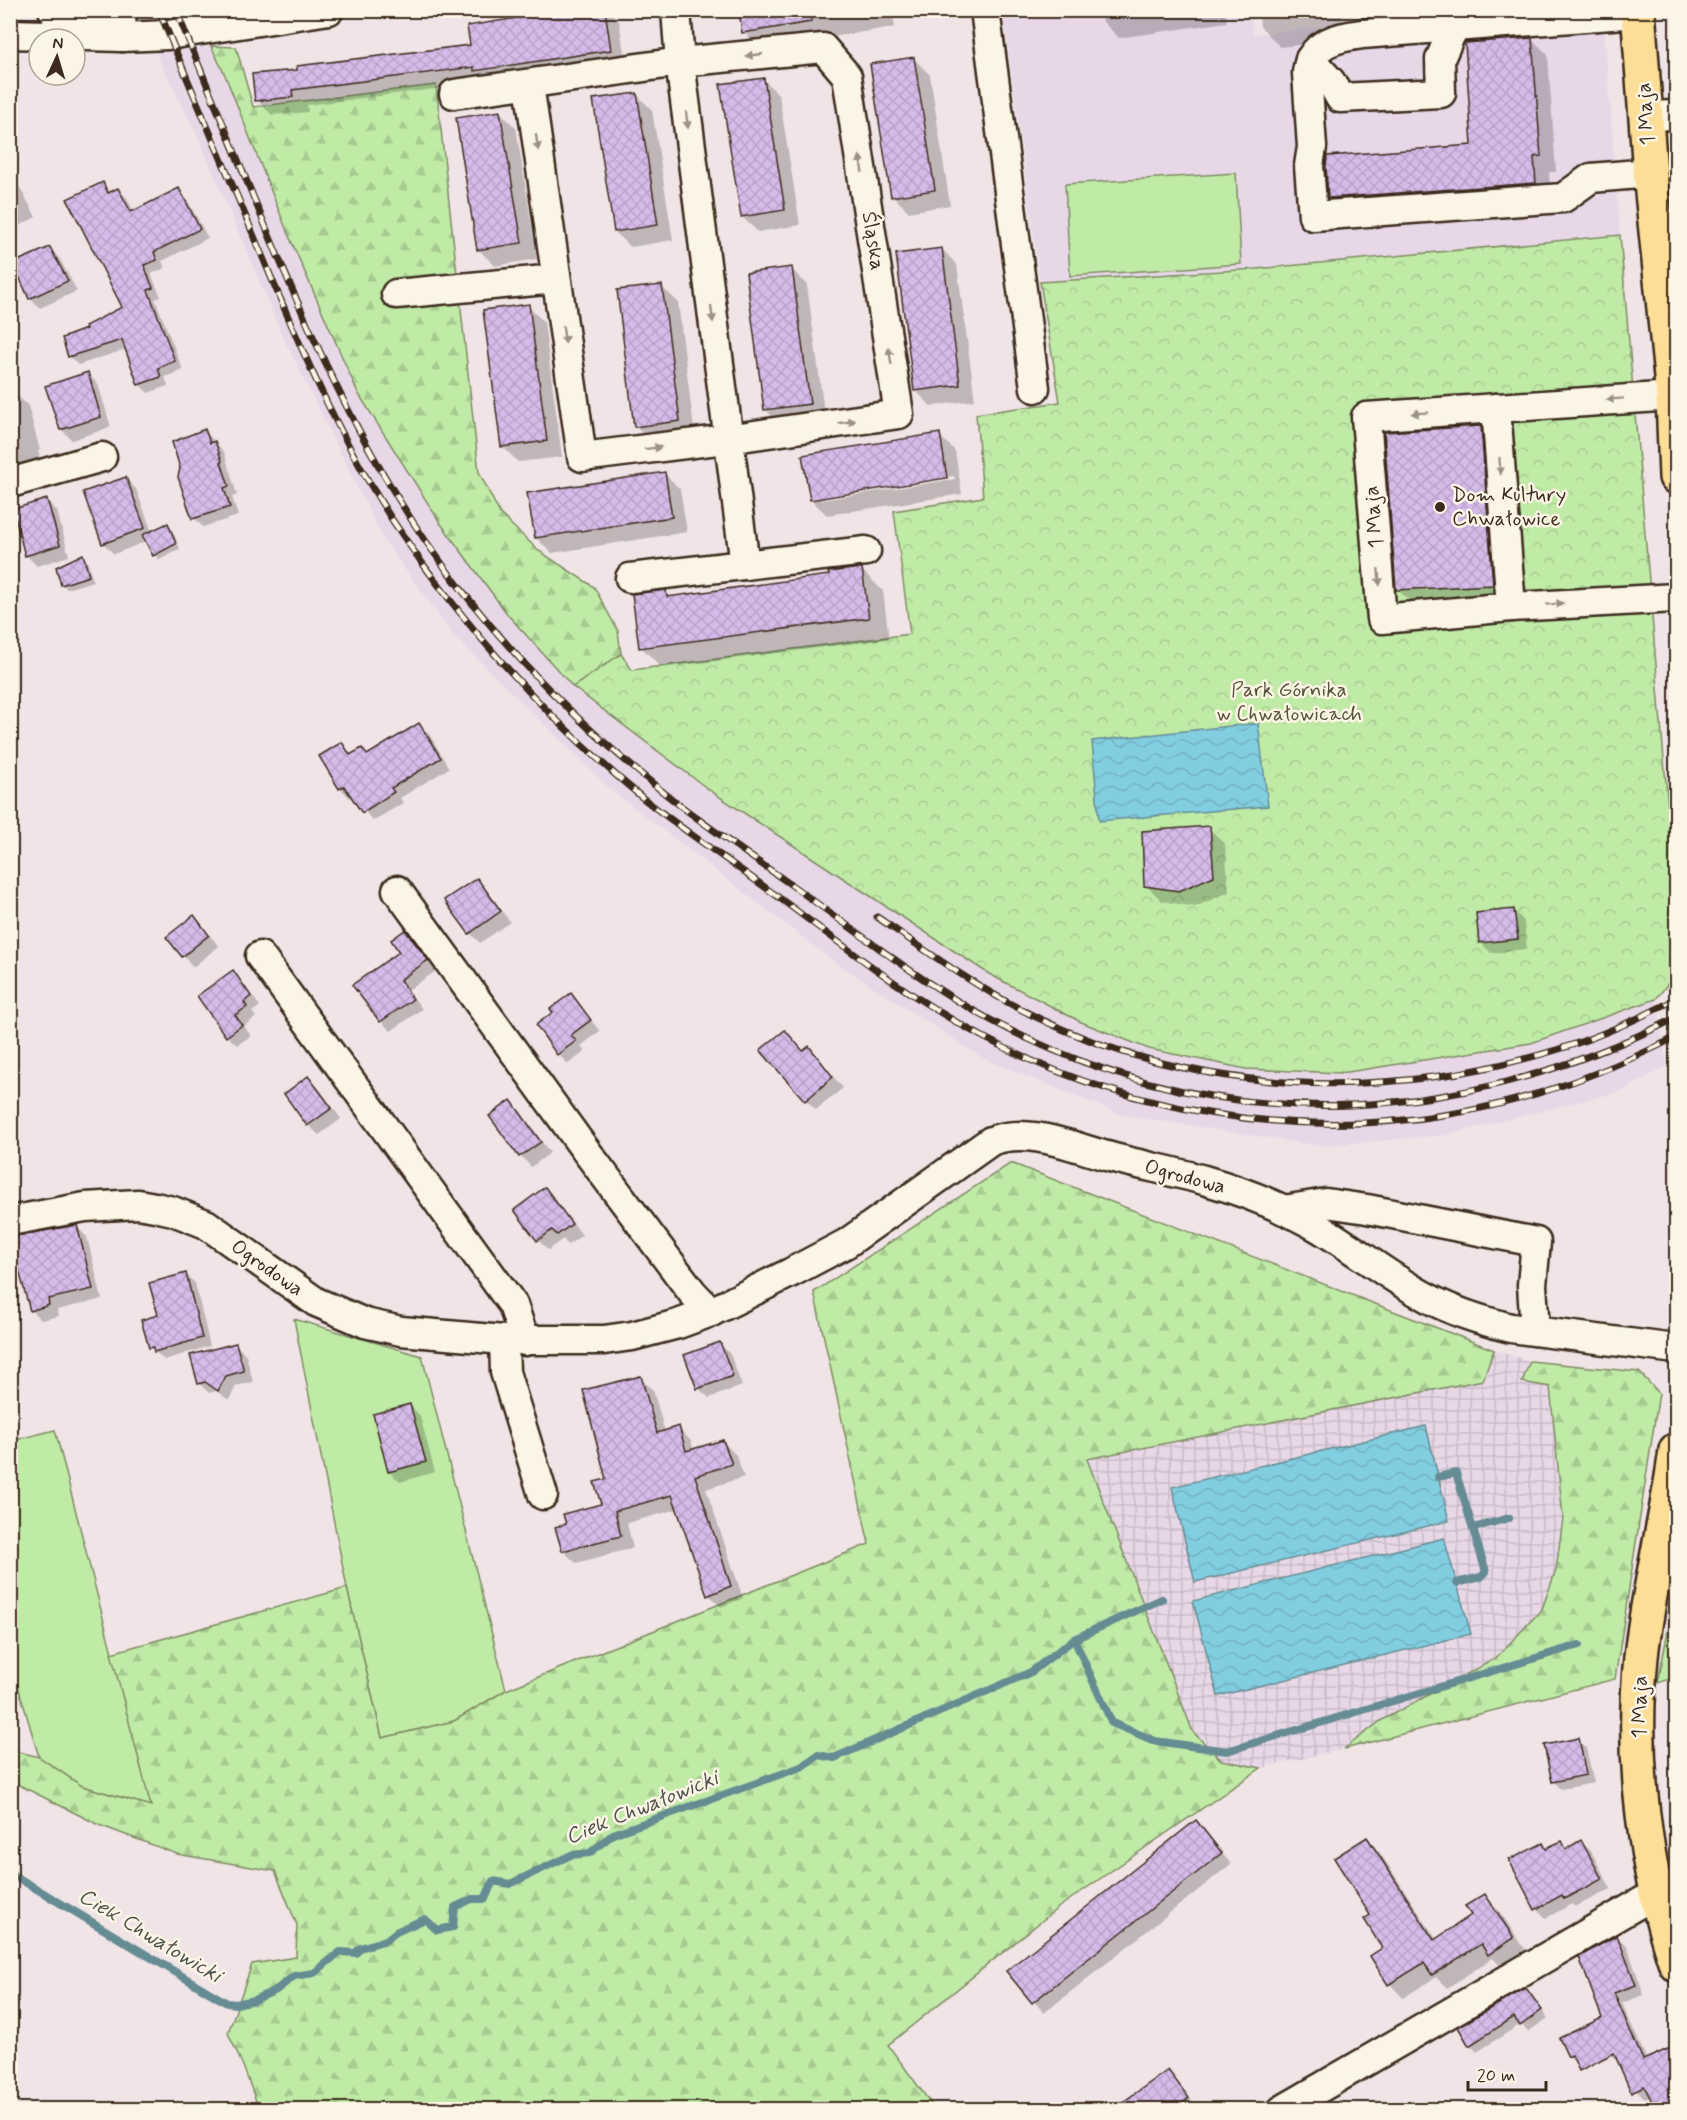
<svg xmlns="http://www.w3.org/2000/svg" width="1687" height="2120" font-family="Mynerve,sans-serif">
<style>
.built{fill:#e8d8e7}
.industrial{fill:url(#industrial-grid)}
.green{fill:#c0eba7;stroke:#7e8a62;stroke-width:1.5}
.forest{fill:url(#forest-firs);stroke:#7e8a62;stroke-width:1.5}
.park{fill:url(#park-crowns);stroke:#7e8a62;stroke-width:1.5}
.water{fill:url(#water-waves);stroke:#668c93;stroke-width:1.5}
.shadow{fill:#0003;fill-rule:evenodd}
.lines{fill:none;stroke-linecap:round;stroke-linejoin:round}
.stream{stroke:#668c93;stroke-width:8}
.building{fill:url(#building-cross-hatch);stroke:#3b2a1e;stroke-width:1.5}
.minor-casing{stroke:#3b2a1e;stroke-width:33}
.major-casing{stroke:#3b2a1e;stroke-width:38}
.minor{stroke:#fcf5e5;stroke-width:28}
.major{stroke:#fdde96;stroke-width:33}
.rail-casing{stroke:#3b2a1e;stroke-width:7}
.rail{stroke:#fcf5e5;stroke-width:4.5;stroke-dasharray:14;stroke-linecap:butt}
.oneway{fill:#9c9082}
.poi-dot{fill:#3b2a1e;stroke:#fcf5e5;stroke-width:2}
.labels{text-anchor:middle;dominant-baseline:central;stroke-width:5;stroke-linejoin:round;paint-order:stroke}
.street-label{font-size:21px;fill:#3b2a1e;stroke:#fcf5e5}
.poi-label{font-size:21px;fill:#3b2a1e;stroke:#fcf5e5;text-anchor:start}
.park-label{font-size:21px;fill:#565139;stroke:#fcf5e5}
.water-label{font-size:22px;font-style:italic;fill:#4d534f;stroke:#fcf5e5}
</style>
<defs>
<pattern id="industrial-grid" width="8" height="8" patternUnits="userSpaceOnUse" patternTransform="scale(1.5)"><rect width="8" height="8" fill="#e8d8e7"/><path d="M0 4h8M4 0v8" fill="none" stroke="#c8bac6"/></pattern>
<pattern id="forest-firs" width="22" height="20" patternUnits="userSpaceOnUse" patternTransform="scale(1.5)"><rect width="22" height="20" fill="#c0eba7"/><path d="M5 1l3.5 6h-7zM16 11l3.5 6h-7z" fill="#a6ca8f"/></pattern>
<pattern id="park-crowns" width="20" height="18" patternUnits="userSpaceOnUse" patternTransform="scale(1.5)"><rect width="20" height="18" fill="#c0eba7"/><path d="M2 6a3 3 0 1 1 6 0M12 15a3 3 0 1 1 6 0" fill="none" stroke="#a6ca8f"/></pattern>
<pattern id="water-waves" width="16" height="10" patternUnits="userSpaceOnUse" patternTransform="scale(1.5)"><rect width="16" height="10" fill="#82cee1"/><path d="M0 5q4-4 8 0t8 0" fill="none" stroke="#71b1c1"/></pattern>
<pattern id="building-cross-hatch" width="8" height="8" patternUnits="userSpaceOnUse" patternTransform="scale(1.5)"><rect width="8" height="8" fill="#d5bbe9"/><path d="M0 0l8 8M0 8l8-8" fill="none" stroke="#b8a1c7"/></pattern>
</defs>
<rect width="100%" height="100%" fill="#f0e4e6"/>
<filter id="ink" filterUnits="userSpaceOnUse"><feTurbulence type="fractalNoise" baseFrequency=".0167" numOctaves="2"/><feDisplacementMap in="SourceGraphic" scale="12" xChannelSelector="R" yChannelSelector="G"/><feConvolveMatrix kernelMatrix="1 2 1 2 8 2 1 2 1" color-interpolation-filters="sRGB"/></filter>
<g filter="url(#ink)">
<g class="built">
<polygon points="1003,11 1251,11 1253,34 1497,11 1604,25 1620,235 1256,269 1040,282"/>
<polygon points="211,46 225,75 289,236 358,393 441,524 508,615 573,687 712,792 989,974 1531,1043 1656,999 1667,1066 1622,1091 1446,1135 1321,1146 1122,1115 984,1059 832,960 610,789 454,636 383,539 282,335 198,137 155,52"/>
</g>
<polygon class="industrial" points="1494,1350 1530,1361 1522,1382 1550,1386 1563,1518 1556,1570 1542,1609 1495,1659 1382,1720 1344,1749 1261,1768 1221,1760 1193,1732 1087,1458 1482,1380"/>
<g class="green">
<polygon points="1236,173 1241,264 1070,276 1065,184"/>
<polygon points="294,1319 422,1356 506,1690 454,1721 382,1738 347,1588"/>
<polygon points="55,1430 151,1806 82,1786 39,1757 11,1662 11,1441"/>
<polygon points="1676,1588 1676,1677 1658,1683"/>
</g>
<g class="forest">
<polygon points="211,46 236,47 253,107 436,85 479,472 500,514 539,551 594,587 618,631 621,654 573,687 508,615 441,524 358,393 289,236 225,75"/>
<polygon points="1011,1163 1494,1350 1483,1380 1087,1459 1193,1732 1221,1760 1261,1768 1059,1907 888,2045 935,2109 259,2109 243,2066 228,2033 252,1964 296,1957 297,1925 275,1871 177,1854 99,1825 11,1781 11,1750 39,1757 82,1786 151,1806 111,1653 347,1588 382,1738 454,1721 506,1690 869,1544 814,1292"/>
<polygon points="1530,1361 1639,1372 1659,1393 1615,1679 1344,1749 1382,1720 1495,1659 1542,1609 1556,1570 1563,1518 1550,1387 1522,1382"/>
</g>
<polygon class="park" points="1620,235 1676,903 1676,973 1656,999 1531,1043 1342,1073 1246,1069 1149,1049 1081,1022 989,974 712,792 573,687 621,654 632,670 910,634 894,511 983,497 976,414 1060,402 1040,282 1256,269"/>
<g class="water">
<polygon points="1258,723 1268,806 1099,821 1092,741"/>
<polygon points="1426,1426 1449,1521 1195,1582 1172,1487"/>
<polygon points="1444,1538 1471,1634 1218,1696 1193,1601"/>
</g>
<g class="shadow">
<polygon points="575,10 608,10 619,21 626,65 307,105 308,112 272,115 257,100 299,71 472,46"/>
<polygon points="740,10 892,10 895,27 760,48 744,32"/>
<polygon points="1102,10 1225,10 1227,22 1119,38 1103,22"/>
<polygon points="1258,10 1341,10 1344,40 1280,47 1260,26"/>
<polygon points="1385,10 1422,10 1424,28 1405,30"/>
<polygon points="1532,39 1548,55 1556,172 1549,172 1551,199 1345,214 1330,198 1473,146"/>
<polygon points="914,59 930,75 950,205 909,212 893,196"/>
<polygon points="763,79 779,95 800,225 758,232 742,217"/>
<polygon points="636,94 652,110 673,240 631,247 615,232"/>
<polygon points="500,112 516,128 537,259 495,266 479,250"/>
<polygon points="10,177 19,186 36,217 10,231"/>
<polygon points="102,184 111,193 118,189 127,198 134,212 179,190 187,199 208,238 162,261 165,268 151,274 161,297 155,299 183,370 165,377 168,386 148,393 139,384 127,349 78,365 70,357 63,339 88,330 124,307"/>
<polygon points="49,249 59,258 77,291 40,308 30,298"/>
<polygon points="942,249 957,265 975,400 931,406 915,390"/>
<polygon points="792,269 807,285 825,419 781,425 765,409"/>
<polygon points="662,287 678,302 695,437 652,443 636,427"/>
<polygon points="528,306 544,322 562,457 518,462 502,446"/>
<polygon points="10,364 18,396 28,406 40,450 38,451 40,458 20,464 15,459 10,461"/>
<polygon points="88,374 98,384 111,427 72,440 62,430 46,387"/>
<polygon points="1480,427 1496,443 1508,601 1414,605 1398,590"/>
<polygon points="204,430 224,452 237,495 232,497 238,516 203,527 194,518 182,467"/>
<path d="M939,435L955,451L962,494L827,515L811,500ZM954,476L955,479L822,500V497Z"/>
<polygon points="664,473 680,489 687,532 552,553 536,538"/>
<polygon points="126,479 136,489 152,532 167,525 172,530 180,549 159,560 147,541 114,554 104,544 85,493"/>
<polygon points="47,501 57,511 69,556 37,566 27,556 15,510"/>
<polygon points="82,556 87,560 93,581 67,589 62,584"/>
<polygon points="862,570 883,591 889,639 662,668 641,647 666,592 671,597 830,577"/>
<polygon points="419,725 429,734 449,768 400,798 403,803 373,821 352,796 350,798 340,788 342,744 352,755 368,756"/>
<polygon points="1209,828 1225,844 1229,892 1195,907 1162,901 1146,885"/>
<polygon points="477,880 487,890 510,922 480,943 470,933"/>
<polygon points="1514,911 1524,921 1527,949 1491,953 1481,943"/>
<polygon points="193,917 219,946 193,967 168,937"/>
<polygon points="405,932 415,942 436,971 408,990 422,1009 391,1031 381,1021"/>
<polygon points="233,972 260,1006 252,1012 256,1017 244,1026 251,1036 237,1045 227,1036"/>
<polygon points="570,995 600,1031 581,1046 585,1052 568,1064 558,1054 555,1013"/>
<polygon points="809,1048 843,1088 816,1110 806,1100 803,1052"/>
<polygon points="308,1078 319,1088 341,1119 319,1135 308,1125"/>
<polygon points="511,1102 521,1112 550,1153 531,1167 521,1156 492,1117"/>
<polygon points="545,1189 555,1199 582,1235 568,1245 563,1239 548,1250 538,1240"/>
<polygon points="77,1227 87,1237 102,1299 57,1310 59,1316 41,1320 31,1310"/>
<polygon points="186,1275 195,1283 210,1346 164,1360 150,1347 160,1316"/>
<polygon points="720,1344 730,1354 742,1386 709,1398 698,1388"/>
<polygon points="236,1345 246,1355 253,1382 236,1386 229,1400 216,1391 209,1393 199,1383"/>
<polygon points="640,1378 653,1390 665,1432 678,1428 691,1441 694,1451 723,1442 736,1455 744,1477 706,1489 743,1598 721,1607 709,1595 678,1509 627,1523 633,1548 576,1563 563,1551 568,1525 603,1505 608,1480"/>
<polygon points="410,1405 420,1416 435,1472 400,1482 389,1472 374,1415"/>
<polygon points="1578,1740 1586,1748 1594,1783 1561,1789 1553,1781"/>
<polygon points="1196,1822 1231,1864 1044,2013 1008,1971"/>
<polygon points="1367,1839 1380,1853 1437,1940 1473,1916 1485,1896 1498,1909 1527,1952 1502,1968 1493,1958 1447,1988 1436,1977 1403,1998 1390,1984 1372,1957 1384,1949 1372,1915"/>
<polygon points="1581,1842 1591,1851 1611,1889 1575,1907 1572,1904 1546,1918 1537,1909 1543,1845 1548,1849 1561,1843 1568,1849"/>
<polygon points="1617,1937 1627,1946 1644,1995 1622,2003 1647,2060 1676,2048 1676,2110 1656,2110 1650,2097 1645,2099 1636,2089 1620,2065 1606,2049 1580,2067 1570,2058 1561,2039 1604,2019"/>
<polygon points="1526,1990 1548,2018 1528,2032 1521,2024 1477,2052 1470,2045"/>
<polygon points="1168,2072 1199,2109 1134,2110 1128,2100"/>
</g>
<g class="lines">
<g class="stream">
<polyline points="1438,1477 1456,1473 1486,1572 1481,1577 1457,1583"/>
<polyline points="1473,1528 1509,1518"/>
<polyline points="1074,1639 1112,1723 1155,1741 1227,1751 1579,1645"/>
<polyline points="10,1873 227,2003 236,2004 254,2000 276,1990 294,1976 314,1973 340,1952 356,1953 360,1948 386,1940 396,1932 425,1919 437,1930 453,1927 455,1907 472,1899 485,1899 493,1881 510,1884 571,1855 590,1853 613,1834 801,1767 818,1755 834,1758 1031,1672 1074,1639 1162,1599"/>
</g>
</g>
<g class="building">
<polygon points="566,10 605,10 611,50 474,71 474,67 292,90 293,97 255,101 252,74 297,70 297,66 470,45 467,26"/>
<polygon points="739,10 810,10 811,22 742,33"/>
<polygon points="1532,38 1541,156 1534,157 1536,183 1328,198 1326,167 1327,156 1472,145 1465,43"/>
<polygon points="914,57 935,190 891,197 870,64"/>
<polygon points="764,78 785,210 741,217 720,84"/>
<polygon points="637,93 658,225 614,232 593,99"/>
<polygon points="500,111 522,243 477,250 456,118"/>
<polygon points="103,182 108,193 118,188 131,212 179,188 200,229 154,252 157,260 144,265 153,288 148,290 175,361 158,368 161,377 138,385 122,340 68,357 62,338 86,329 85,326 122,307 67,199"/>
<polygon points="50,247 68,281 29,299 13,263"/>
<polygon points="942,248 960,385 914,391 896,254"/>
<polygon points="792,267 810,404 764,410 746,273"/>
<polygon points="662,285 680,421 634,427 617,290"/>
<polygon points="529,304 547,441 501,447 483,310"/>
<polygon points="88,372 101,417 60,430 45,386"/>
<polygon points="1481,426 1493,585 1396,590 1384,432"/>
<polygon points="205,429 210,443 215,441 222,461 221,462 229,486 224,488 230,507 192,519 178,477 180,468 172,442"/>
<polygon points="940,433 947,478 810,500 802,455"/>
<polygon points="665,472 672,517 535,538 527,493"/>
<polygon points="126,477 145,528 102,544 83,492"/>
<polygon points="47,499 60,545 25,556 13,509"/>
<polygon points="168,523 176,544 153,556 142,535"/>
<polygon points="83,554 89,576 61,585 56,567"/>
<polygon points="862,568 869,618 639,648 632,594 666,590 667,597 829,575 828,572"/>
<polygon points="419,723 441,758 391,788 394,792 362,813 344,786 339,789 319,756 342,742 350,755 362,748 367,755"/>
<polygon points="1210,826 1214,876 1179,891 1144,886 1142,831"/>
<polygon points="477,878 501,911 469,934 444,900"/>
<polygon points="1514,909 1518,939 1479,943 1476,913"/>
<polygon points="194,915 209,935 182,957 166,937"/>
<polygon points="405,930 428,960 400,980 413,999 380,1022 352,985 399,952 391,940"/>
<polygon points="233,970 251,996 244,1002 247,1007 235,1015 242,1025 226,1037 197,996"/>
<polygon points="571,993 591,1020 571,1035 576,1041 557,1055 536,1025 553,1012 550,1009"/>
<polygon points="785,1030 803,1051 809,1046 833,1077 805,1101 760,1050"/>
<polygon points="308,1076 332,1108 307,1126 284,1094"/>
<polygon points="511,1100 541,1142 519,1157 489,1116"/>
<polygon points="545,1187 572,1224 557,1235 552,1230 537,1241 514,1210"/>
<polygon points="77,1225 93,1289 48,1299 49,1305 30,1311 10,1237"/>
<polygon points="186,1273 202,1338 154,1352 153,1347 149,1348 141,1320 158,1315 149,1283"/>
<polygon points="720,1342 733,1376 697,1389 684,1355"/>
<polygon points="236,1343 244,1371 226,1376 218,1391 205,1382 198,1384 190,1355"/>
<polygon points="641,1376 657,1433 679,1426 686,1451 723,1440 732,1464 695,1476 731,1586 707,1596 672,1495 615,1511 621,1536 562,1551 555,1527 566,1524 563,1514 601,1504 594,1482 606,1479 583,1390"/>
<polygon points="410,1404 426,1462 388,1472 373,1414"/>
<polygon points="1579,1738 1586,1775 1552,1782 1544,1745"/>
<polygon points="1196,1820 1222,1853 1032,2003 1006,1971"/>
<polygon points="1367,1837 1434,1940 1471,1915 1465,1906 1485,1894 1514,1938 1488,1955 1481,1944 1432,1975 1424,1963 1388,1985 1370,1956 1382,1948 1364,1919 1370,1915 1334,1858"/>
<polygon points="1581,1840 1602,1879 1564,1899 1562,1895 1535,1910 1509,1860 1543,1843 1546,1848 1562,1841 1566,1849"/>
<polygon points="1617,1935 1636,1985 1614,1993 1643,2060 1677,2045 1677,2100 1656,2109 1644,2086 1631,2092 1614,2053 1579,2071 1572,2055 1568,2057 1559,2038 1602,2018 1579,1957"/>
<polygon points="1526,1988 1542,2010 1520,2026 1514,2017 1469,2046 1458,2027"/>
<polygon points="1168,2070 1189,2098 1174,2109 1113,2109"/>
</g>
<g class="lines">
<defs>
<g id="minor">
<polyline points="53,10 121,15 122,37"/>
<polyline points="676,10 680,62 745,565"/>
<polyline points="985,10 1035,388"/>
<path d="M1638,13L1362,34C1337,37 1310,43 1307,73L1312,147L1309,166L1313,216L1563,198L1591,178L1650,173"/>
<polyline points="10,34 122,37 168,35 329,10"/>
<polyline points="1310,59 1331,82 1340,98 1441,93 1440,59 1454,27"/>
<polyline points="454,94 680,62 823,48 847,76 899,414 727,439 582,457 529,84"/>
<polyline points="1646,116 1676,115"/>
<polyline points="396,294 556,279"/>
<polyline points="1673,396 1366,417 1382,619 1511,607 1676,598"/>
<polyline points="1496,408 1511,607"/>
<polyline points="10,483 102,457"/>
<polyline points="630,578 866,551"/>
<polyline points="397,890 581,1144 692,1292 711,1312"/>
<polyline points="260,956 513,1305 525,1341"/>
<polyline points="1284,1210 1326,1203 1367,1209 1536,1242 1532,1285 1535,1331"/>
<path d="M10,1221L85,1207L138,1204L155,1207L173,1211L206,1224L316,1302L365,1323L401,1331L504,1340H604L632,1336L678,1324L711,1312L792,1272L847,1243L991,1141C1028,1127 1070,1146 1107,1156C1139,1165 1172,1171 1204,1180C1242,1191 1280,1206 1314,1225C1354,1248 1389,1278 1430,1299C1456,1313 1483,1321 1511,1328L1676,1349"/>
<polyline points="504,1340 505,1372 543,1495"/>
<polyline points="1282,2110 1657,1893"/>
</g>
<g id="major">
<polyline points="1638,10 1650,173 1673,396 1676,477"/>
<path d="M1676,1450C1667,1520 1648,1588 1641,1657C1631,1757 1644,1869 1676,1964"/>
</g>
</defs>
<use href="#minor" class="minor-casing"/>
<use href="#major" class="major-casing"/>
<use href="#minor" class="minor"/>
<use href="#major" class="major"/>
<defs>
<g id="rail">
<path d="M159,10C190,88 224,164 256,241C296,337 336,434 393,521C463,626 547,719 644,799C682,829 722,856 762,885C834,938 905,996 985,1038C1125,1112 1294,1140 1450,1114C1530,1101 1605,1073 1676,1037"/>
<path d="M176,10C202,74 229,137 255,201C303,318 353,435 425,540C490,634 569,716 657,787C699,822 745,852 790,884C865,937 939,997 1022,1036C1238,1139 1465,1123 1676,1018"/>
<path d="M877,917C928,952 978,989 1034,1016C1196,1096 1385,1102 1556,1050C1597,1038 1638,1019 1676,999"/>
</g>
</defs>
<use href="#rail" class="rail-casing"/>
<use href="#rail" class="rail"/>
</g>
<defs><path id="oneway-solid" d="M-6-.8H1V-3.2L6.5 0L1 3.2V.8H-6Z" transform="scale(1.5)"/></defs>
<g class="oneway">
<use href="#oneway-solid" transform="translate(754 55) rotate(174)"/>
<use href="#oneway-solid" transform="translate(687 120) rotate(83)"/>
<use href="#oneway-solid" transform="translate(537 142) rotate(82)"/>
<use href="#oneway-solid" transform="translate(861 164) rotate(-99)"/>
<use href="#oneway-solid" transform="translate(712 314) rotate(83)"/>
<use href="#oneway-solid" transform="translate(564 335) rotate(82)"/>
<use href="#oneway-solid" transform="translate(890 356) rotate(-99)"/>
<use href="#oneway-solid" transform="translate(1615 399) rotate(176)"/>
<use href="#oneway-solid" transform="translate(1420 413) rotate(176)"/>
<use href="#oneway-solid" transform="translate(847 422) rotate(-8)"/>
<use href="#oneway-solid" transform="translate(653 448) rotate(-7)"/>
<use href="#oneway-solid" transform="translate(1500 466) rotate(86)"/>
<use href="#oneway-solid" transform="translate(1379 577) rotate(85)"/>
<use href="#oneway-solid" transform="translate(1555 604) rotate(-4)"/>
</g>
</g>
<circle class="poi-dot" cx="1440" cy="507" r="6"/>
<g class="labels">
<g class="street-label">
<text transform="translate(1646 114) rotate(-94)">1 Maja</text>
<text transform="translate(873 241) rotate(81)">Śląska</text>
<text transform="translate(1374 517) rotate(-95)">1 Maja</text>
<text transform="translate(1185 1177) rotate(15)">Ogrodowa</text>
<text transform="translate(267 1268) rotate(35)">Ogrodowa</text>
<text transform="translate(1640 1707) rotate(-89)">1 Maja</text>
</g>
<g class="poi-label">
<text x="1452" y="495">Dom Kultury<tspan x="1452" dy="24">Chwałowice</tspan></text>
</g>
<g class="park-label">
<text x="1289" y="690">Park Górnika<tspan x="1289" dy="24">w Chwałowicach</tspan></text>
</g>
<g class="water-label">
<text transform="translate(642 1808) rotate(-22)">Ciek Chwałowicki</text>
<text transform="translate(150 1936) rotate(31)">Ciek Chwałowicki</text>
</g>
</g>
<rect width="1687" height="2120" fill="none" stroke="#fcf5e5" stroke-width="36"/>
<rect x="18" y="18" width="1651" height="2084" fill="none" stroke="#3b2a1e" stroke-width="2" filter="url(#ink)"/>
<g transform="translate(57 57) rotate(4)"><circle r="28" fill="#fcf5e5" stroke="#afa495" stroke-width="1.5"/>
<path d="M0-4.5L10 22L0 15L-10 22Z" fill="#3b2a1e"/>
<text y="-9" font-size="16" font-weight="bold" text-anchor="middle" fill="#3b2a1e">N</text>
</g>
<path d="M1468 2081v9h78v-9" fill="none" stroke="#3b2a1e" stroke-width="3"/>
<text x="1477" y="2081" font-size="18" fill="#3b2a1e" stroke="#fcf5e5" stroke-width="4.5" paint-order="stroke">20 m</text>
</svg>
